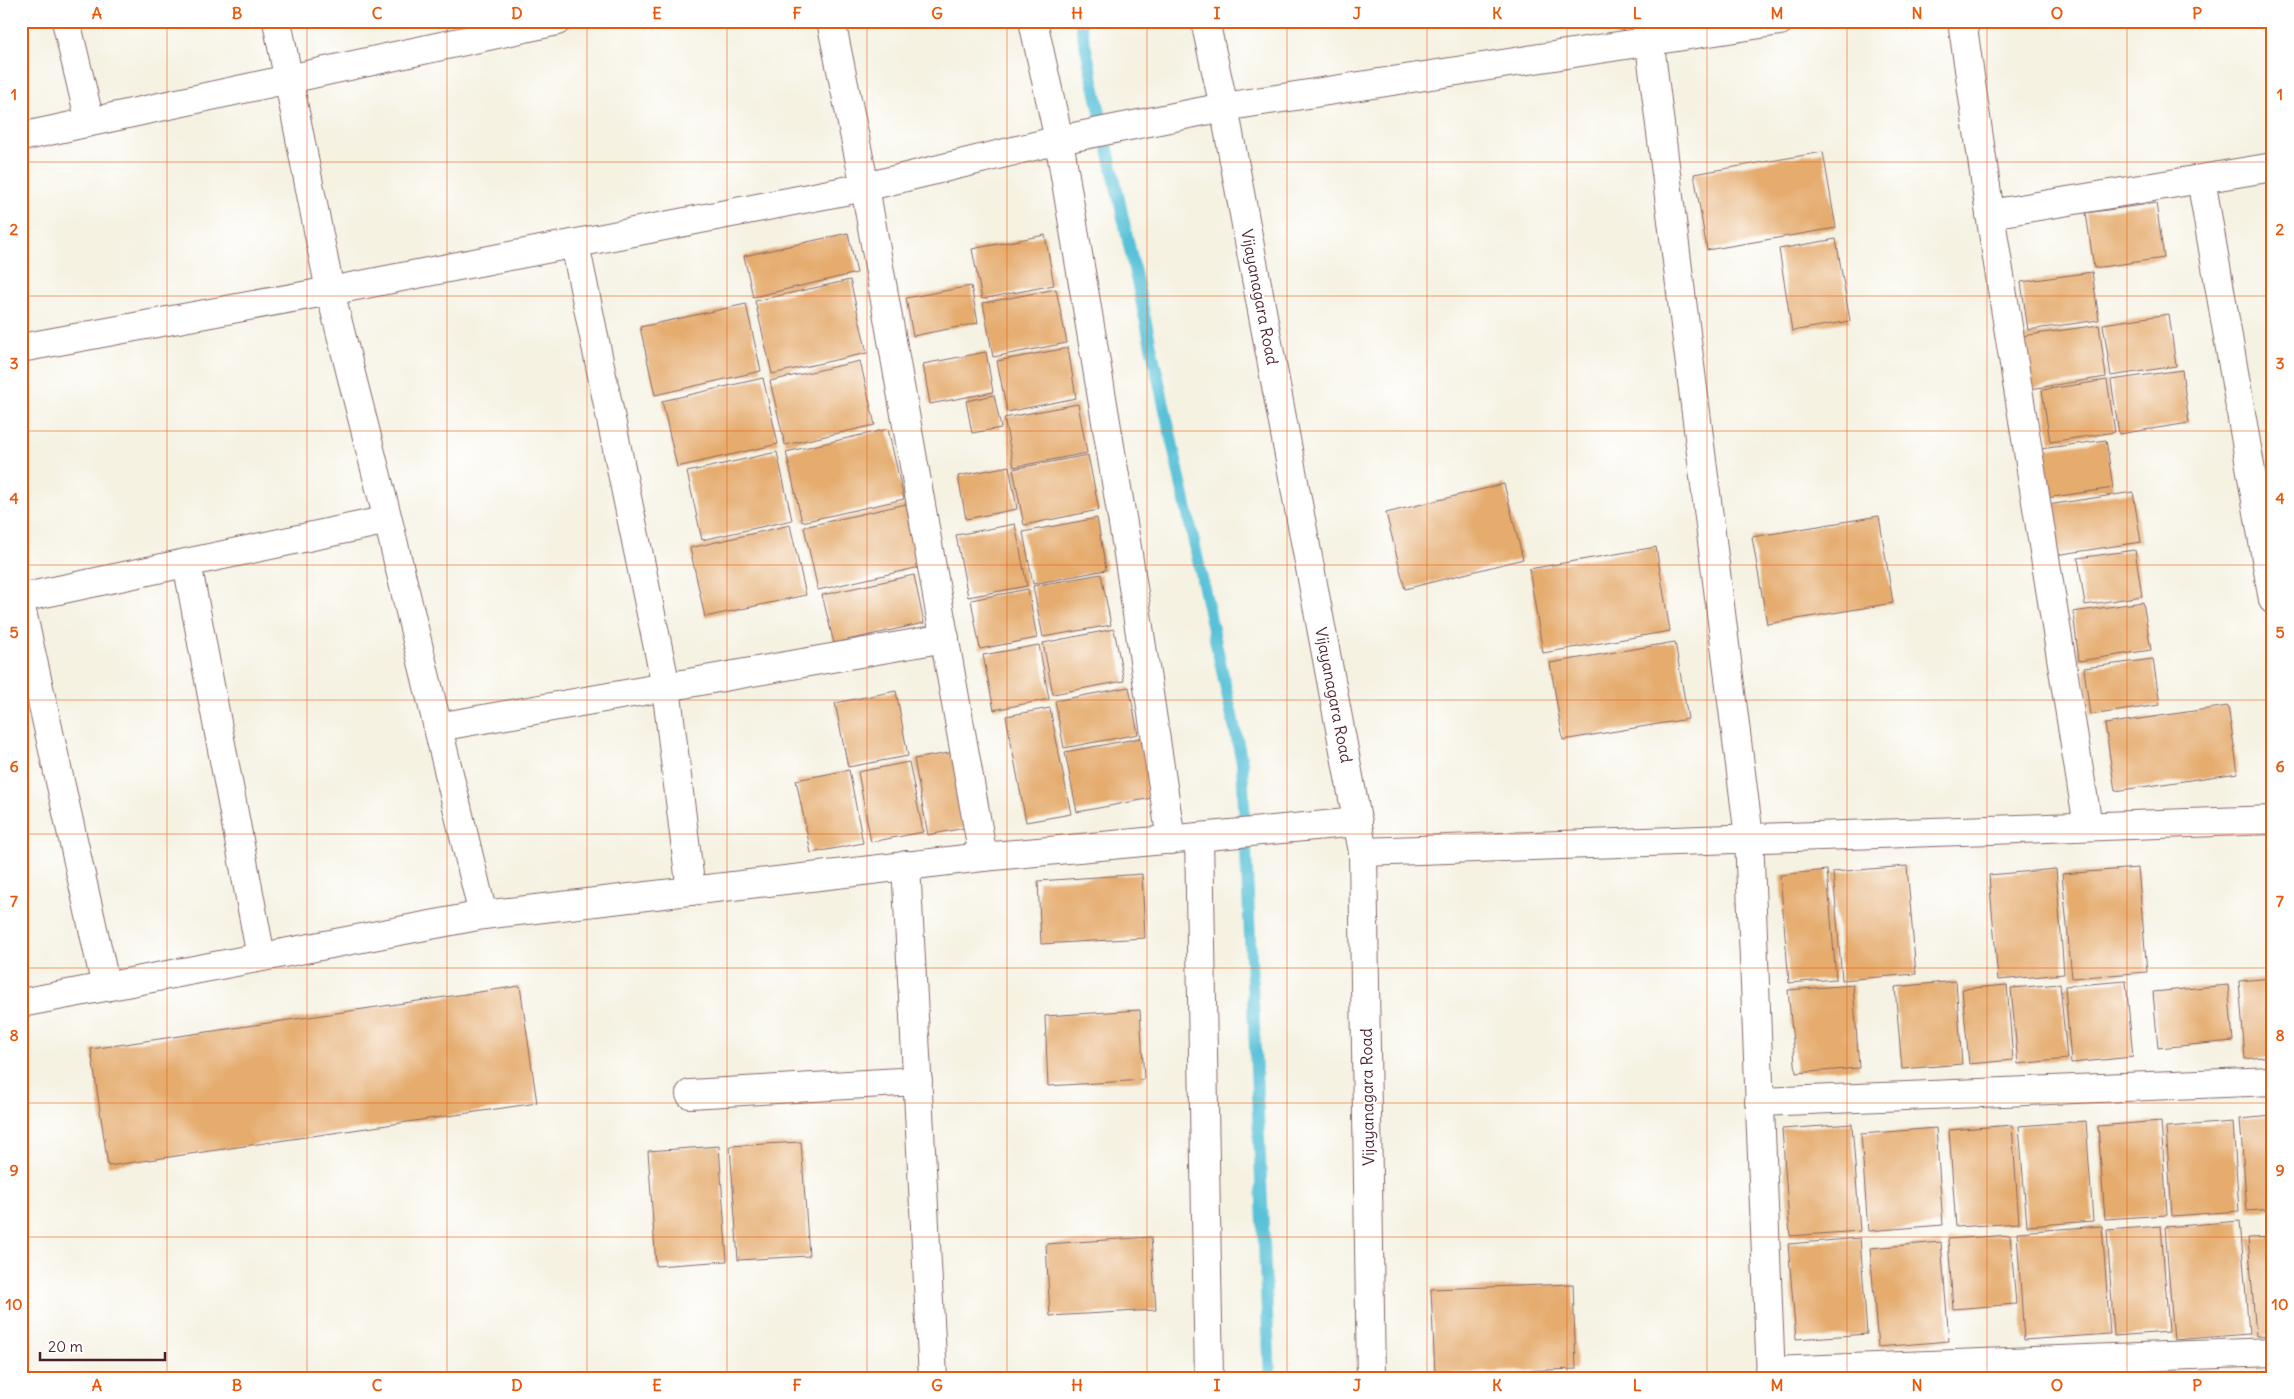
<svg xmlns="http://www.w3.org/2000/svg" width="2294" height="1399" font-family="Delius,sans-serif">
<style>
.lines{fill:none;stroke-linecap:round;stroke-linejoin:round}
.stream{stroke:#59c1d7;stroke-width:12}
.building{fill:#e5ac6e}
.street-casing{stroke:#86696b;stroke-width:30}
.secondary-casing{stroke:#86696b;stroke-width:30}
.street{stroke:#fff;stroke-width:28}
.secondary{stroke:#fff;stroke-width:28}
.grid{fill:none;stroke:#e8590c;stroke-width:1;stroke-opacity:0.55}
.labels{text-anchor:middle;dominant-baseline:central;stroke-width:4;stroke-linejoin:round;paint-order:stroke}
.street-label{font-size:16px;fill:#4a1f2b;stroke:#fff}
.neatline{fill:none;stroke:#e8590c;stroke-width:2}
.grid-label{font-size:16px;text-anchor:middle;font-weight:bold;fill:#e8590c}
</style>
<rect width="100%" height="100%" fill="#fff"/>
<filter id="ink" filterUnits="userSpaceOnUse"><feTurbulence type="fractalNoise" baseFrequency=".02" numOctaves="2"/><feDisplacementMap in="SourceGraphic" scale="10" xChannelSelector="R" yChannelSelector="G"/><feConvolveMatrix kernelMatrix="1 2 1 2 8 2 1 2 1" color-interpolation-filters="sRGB"/></filter>
<filter id="wash" filterUnits="userSpaceOnUse"><feTurbulence type="fractalNoise" baseFrequency=".0096" numOctaves="4" result="noise"/><feDisplacementMap in="SourceGraphic" scale="20" xChannelSelector="R" yChannelSelector="G"/><feGaussianBlur stdDeviation="1.12" result="paint"/><feColorMatrix in="noise" values="0 0 0 0 0 0 0 0 0 0 0 0 0 0 0 0 0 1.4 0 .05"/><feComposite in="paint" operator="in"/></filter>
<g filter="url(#wash)">
<rect width="100%" height="100%" fill="#f5f2e2"/>
<g class="lines">
<polyline class="stream" points="1080,21 1242,762 1270,1378"/>
</g>
<g id="blocks">
<g class="building">
<polygon points="1823,152 1836,228 1707,250 1694,174"/>
<polygon points="2156,203 2164,258 2094,268 2086,213"/>
<polygon points="848,233 857,273 753,297 744,256"/>
<polygon points="1045,235 1054,285 982,299 972,249"/>
<polygon points="1836,239 1850,321 1792,331 1779,249"/>
<polygon points="2092,272 2099,320 2028,330 2021,282"/>
<polygon points="850,280 867,353 772,374 755,301"/>
<polygon points="971,286 978,323 913,336 906,298"/>
<polygon points="1056,289 1067,343 993,357 983,303"/>
<polygon points="746,304 761,371 655,395 640,327"/>
<polygon points="2169,314 2176,366 2111,376 2103,324"/>
<polygon points="2099,325 2106,377 2030,389 2022,336"/>
<polygon points="1068,348 1076,398 1007,412 997,361"/>
<polygon points="986,352 993,392 930,404 923,364"/>
<polygon points="860,361 875,425 785,445 770,381"/>
<polygon points="2182,370 2189,423 2119,434 2111,380"/>
<polygon points="763,378 778,444 677,467 662,401"/>
<polygon points="2107,380 2115,432 2050,442 2042,390"/>
<polygon points="994,395 1001,428 972,433 966,401"/>
<polygon points="1078,404 1087,453 1014,467 1004,418"/>
<polygon points="888,429 904,499 802,522 786,452"/>
<polygon points="2106,440 2113,488 2040,499 2033,450"/>
<polygon points="777,452 792,520 702,540 687,472"/>
<polygon points="1088,455 1099,510 1024,525 1013,469"/>
<polygon points="1009,466 1017,509 966,519 958,476"/>
<polygon points="1504,484 1523,559 1405,589 1386,513"/>
<polygon points="2133,492 2141,542 2049,556 2041,506"/>
<polygon points="906,504 920,567 818,590 804,527"/>
<polygon points="1879,516 1893,603 1767,624 1752,537"/>
<polygon points="1097,518 1106,570 1033,584 1023,532"/>
<polygon points="1015,524 1027,586 968,597 956,535"/>
<polygon points="790,525 806,595 705,617 690,548"/>
<polygon points="1656,547 1670,631 1543,653 1529,569"/>
<polygon points="2135,550 2142,596 2085,605 2078,558"/>
<polygon points="1101,574 1111,625 1043,637 1033,586"/>
<polygon points="914,575 924,623 834,643 822,595"/>
<polygon points="1028,589 1037,638 980,649 971,600"/>
<polygon points="2143,602 2151,650 2079,661 2073,612"/>
<polygon points="1114,629 1124,681 1053,694 1043,643"/>
<polygon points="1675,642 1688,719 1563,740 1550,663"/>
<polygon points="1039,645 1049,699 994,710 983,655"/>
<polygon points="2153,659 2160,705 2090,715 2084,668"/>
<polygon points="1129,687 1138,734 1064,748 1055,701"/>
<polygon points="896,691 908,756 848,767 835,703"/>
<polygon points="2228,706 2238,773 2115,791 2105,724"/>
<polygon points="1050,708 1071,814 1026,822 1006,716"/>
<polygon points="1141,738 1152,798 1077,812 1065,752"/>
<polygon points="960,751 975,826 928,835 914,759"/>
<polygon points="909,762 923,832 871,842 858,772"/>
<polygon points="849,770 863,843 811,853 796,780"/>
<polygon points="1907,866 1916,974 1842,980 1833,872"/>
<polygon points="2138,868 2147,972 2072,978 2062,874"/>
<polygon points="2056,869 2064,974 1998,980 1989,875"/>
<polygon points="1827,870 1836,979 1789,983 1780,875"/>
<polygon points="1142,874 1145,938 1041,944 1038,881"/>
<polygon points="2273,978 2273,1056 2245,1059 2239,981"/>
<polygon points="1956,981 1962,1064 1902,1069 1895,987"/>
<polygon points="2126,981 2133,1057 2071,1063 2065,986"/>
<polygon points="2060,984 2067,1059 2018,1064 2011,988"/>
<polygon points="1853,985 1859,1068 1796,1073 1788,990"/>
<polygon points="2007,985 2013,1060 1969,1064 1962,989"/>
<polygon points="2228,985 2233,1041 2158,1048 2153,992"/>
<polygon points="520,986 537,1103 108,1166 91,1049"/>
<polygon points="1140,1010 1144,1080 1048,1086 1045,1016"/>
<polygon points="2273,1116 2273,1209 2247,1211 2240,1119"/>
<polygon points="2086,1121 2093,1221 2027,1226 2019,1126"/>
<polygon points="2161,1121 2167,1215 2105,1219 2098,1126"/>
<polygon points="2233,1122 2239,1211 2172,1216 2166,1127"/>
<polygon points="1852,1124 1860,1231 1790,1236 1782,1129"/>
<polygon points="2012,1125 2019,1223 1956,1227 1949,1130"/>
<polygon points="1936,1128 1943,1225 1868,1231 1861,1134"/>
<polygon points="801,1142 809,1256 738,1260 730,1146"/>
<polygon points="719,1146 727,1261 656,1266 648,1151"/>
<polygon points="2240,1221 2249,1334 2174,1340 2165,1227"/>
<polygon points="2102,1226 2110,1334 2024,1340 2017,1232"/>
<polygon points="2161,1226 2169,1332 2114,1336 2107,1230"/>
<polygon points="2010,1235 2016,1304 1953,1309 1948,1239"/>
<polygon points="1151,1237 1156,1310 1050,1316 1046,1244"/>
<polygon points="2273,1237 2273,1335 2256,1336 2248,1238"/>
<polygon points="1860,1238 1867,1334 1796,1339 1788,1244"/>
<polygon points="1941,1242 1949,1341 1878,1347 1870,1248"/>
<polygon points="1573,1284 1576,1369 1435,1374 1431,1289"/>
</g>
</g>
</g>
<g filter="url(#ink)">
<use href="#blocks" fill-opacity="0" stroke="#86696b" stroke-width="1"/>
<g class="lines">
<defs>
<g id="street">
<polyline points="66,21 90,122"/>
<polyline points="277,21 330,291 388,520 483,915"/>
<polyline points="831,21 865,187 983,857"/>
<polyline points="1033,21 1059,140 1128,554 1171,840"/>
<polyline points="1647,21 1749,837 1771,1378"/>
<polyline points="1962,21 1990,214 2088,826"/>
<polyline points="21,137 557,21"/>
<polyline points="2201,179 2273,600"/>
<polyline points="1990,214 2273,167"/>
<polyline points="575,244 666,687 691,891"/>
<polyline points="21,348 330,291 865,187 1059,140 1224,107 1780,21"/>
<polyline points="187,563 261,957"/>
<polyline points="21,598 388,520"/>
<polyline points="21,607 106,987"/>
<polyline points="438,727 945,638"/>
<polyline points="1199,837 1209,1378"/>
<polyline points="1363,852 2273,820"/>
<polyline points="906,865 933,1378"/>
<polyline points="21,1003 483,915 983,857 1358,822"/>
<polyline points="690,1094 918,1081"/>
<polyline points="1759,1102 2273,1081"/>
<polyline points="1770,1371 2273,1352"/>
</g>
<polyline id="secondary" points="1205,21 1224,107 1363,852 1371,1378"/>
</defs>
<use href="#street" class="street-casing"/>
<use href="#secondary" class="secondary-casing"/>
<use href="#street" class="street"/>
<use href="#secondary" class="secondary"/>
</g>
</g>
<path class="grid" d="M167,21V1378M307,21V1378M447,21V1378M587,21V1378M727,21V1378M867,21V1378M1007,21V1378M1147,21V1378M1287,21V1378M1427,21V1378M1567,21V1378M1707,21V1378M1847,21V1378M1987,21V1378M2127,21V1378M21,162H2273M21,296H2273M21,431H2273M21,565H2273M21,700H2273M21,834H2273M21,968H2273M21,1103H2273M21,1237H2273"/>
<g class="labels">
<g class="street-label">
<text transform="translate(1260 297) rotate(79)">Vijayanagara Road</text>
<text transform="translate(1334 695) rotate(79)">Vijayanagara Road</text>
<text transform="translate(1367 1097) rotate(-91)">Vijayanagara Road</text>
</g>
</g>
<rect width="2294" height="1399" fill="none" stroke="#fff" stroke-width="55"/>
<path d="M40 1352v8h125v-8" fill="none" stroke="#4a1f2b" stroke-width="2.5"/>
<text x="48" y="1352" font-size="15" fill="#4a1f2b" stroke="#ffffff" stroke-width="4" paint-order="stroke">20 m</text>
<rect x="28" y="28" width="2238" height="1344" class="neatline"/>
<g class="grid-label">
<text x="97" y="19">A</text>
<text x="237" y="19">B</text>
<text x="377" y="19">C</text>
<text x="517" y="19">D</text>
<text x="657" y="19">E</text>
<text x="797" y="19">F</text>
<text x="937" y="19">G</text>
<text x="1077" y="19">H</text>
<text x="1217" y="19">I</text>
<text x="1357" y="19">J</text>
<text x="1497" y="19">K</text>
<text x="1637" y="19">L</text>
<text x="1777" y="19">M</text>
<text x="1917" y="19">N</text>
<text x="2057" y="19">O</text>
<text x="2197" y="19">P</text>
<text x="14" y="100">1</text>
<text x="2280" y="100">1</text>
<text x="14" y="235">2</text>
<text x="2280" y="235">2</text>
<text x="14" y="369">3</text>
<text x="2280" y="369">3</text>
<text x="14" y="504">4</text>
<text x="2280" y="504">4</text>
<text x="14" y="638">5</text>
<text x="2280" y="638">5</text>
<text x="14" y="772">6</text>
<text x="2280" y="772">6</text>
<text x="14" y="907">7</text>
<text x="2280" y="907">7</text>
<text x="14" y="1041">8</text>
<text x="2280" y="1041">8</text>
<text x="14" y="1176">9</text>
<text x="2280" y="1176">9</text>
<text x="14" y="1310">10</text>
<text x="2280" y="1310">10</text>
<text x="97" y="1391">A</text>
<text x="237" y="1391">B</text>
<text x="377" y="1391">C</text>
<text x="517" y="1391">D</text>
<text x="657" y="1391">E</text>
<text x="797" y="1391">F</text>
<text x="937" y="1391">G</text>
<text x="1077" y="1391">H</text>
<text x="1217" y="1391">I</text>
<text x="1357" y="1391">J</text>
<text x="1497" y="1391">K</text>
<text x="1637" y="1391">L</text>
<text x="1777" y="1391">M</text>
<text x="1917" y="1391">N</text>
<text x="2057" y="1391">O</text>
<text x="2197" y="1391">P</text>
</g>
</svg>
